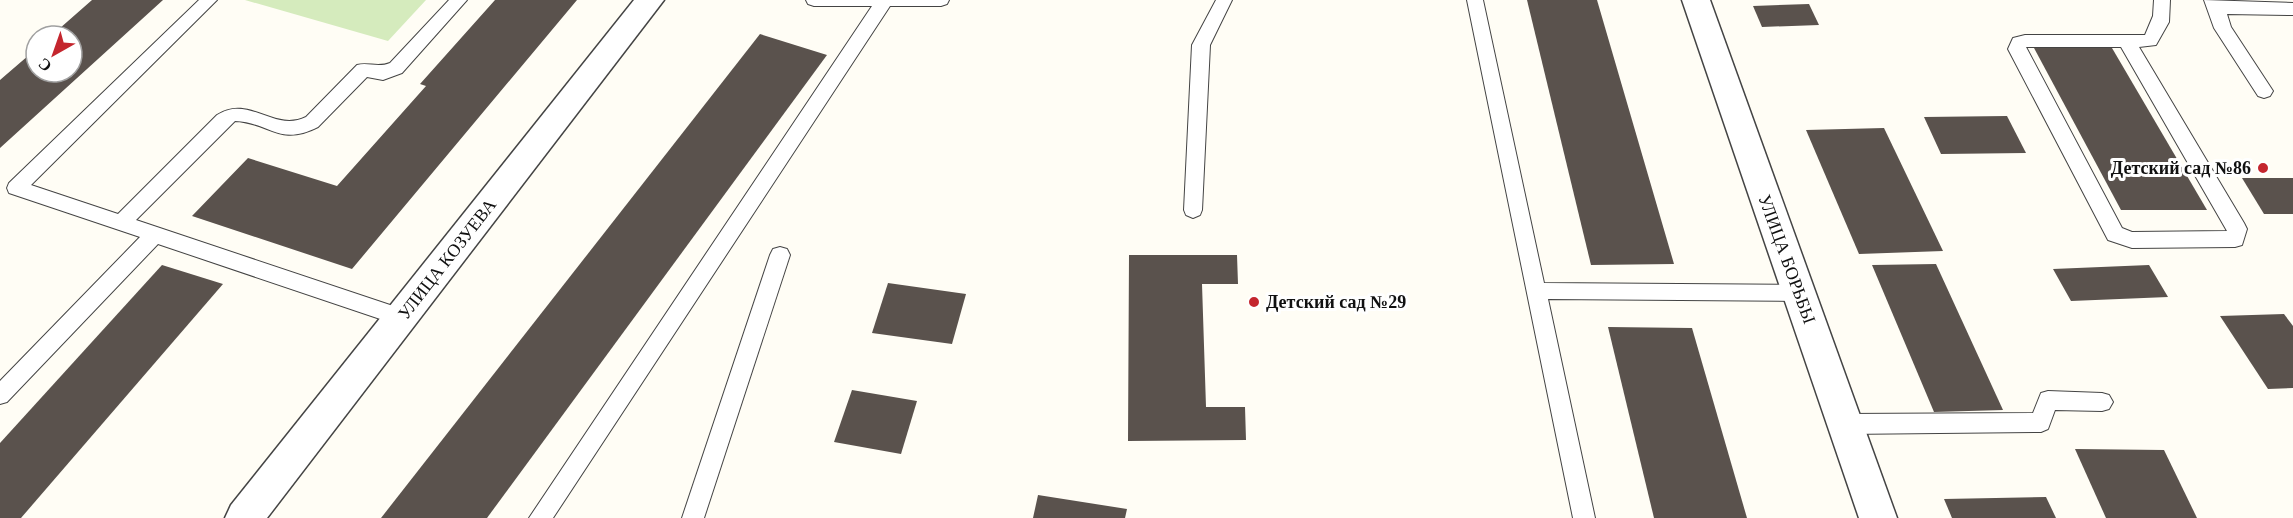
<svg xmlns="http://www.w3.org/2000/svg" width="2293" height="518" font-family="Georgia,serif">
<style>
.green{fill:#d5ebbd}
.building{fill:#5a524d}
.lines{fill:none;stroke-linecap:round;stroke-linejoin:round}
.service-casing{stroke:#444;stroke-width:2}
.minor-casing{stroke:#444;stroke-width:3}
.tertiary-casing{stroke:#444;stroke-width:3}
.service{fill:#fff;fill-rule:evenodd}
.minor{fill:#fff;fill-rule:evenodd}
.tertiary{fill:#fff;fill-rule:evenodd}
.poi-dot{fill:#c4262e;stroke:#fff;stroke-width:2}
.labels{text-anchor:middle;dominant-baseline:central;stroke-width:6;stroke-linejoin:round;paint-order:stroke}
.poi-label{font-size:18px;font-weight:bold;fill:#111;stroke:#fff;text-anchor:end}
.street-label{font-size:18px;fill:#111;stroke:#fff}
</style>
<rect width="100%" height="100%" fill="#fffdf5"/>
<polygon class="green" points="245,0 426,0 388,41"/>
<g class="building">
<polygon points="92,0 163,0 0,148 0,80 36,49 36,72 72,72 72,36 51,36"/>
<polygon points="495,0 577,0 352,269 192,216 248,158 337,186 426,86 420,84"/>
<polygon points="1527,0 1597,0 1674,264 1591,265"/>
<polygon points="1809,4 1819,25 1762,27 1753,6"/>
<polygon points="760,34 827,55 487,518 381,518"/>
<polygon points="2034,48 2112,48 2207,210 2121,210"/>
<polygon points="2007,116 2026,153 1941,154 1924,117"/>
<polygon points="1884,128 1943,251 1859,254 1806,130"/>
<polygon points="2242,178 2293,178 2293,214 2264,214"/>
<polygon points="1129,255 1237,255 1238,284 1202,284 1206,407 1245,407 1246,440 1128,441"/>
<polygon points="1936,264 2003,410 1934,412 1872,265"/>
<polygon points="162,265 223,284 21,518 0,518 0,443"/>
<polygon points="2149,265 2168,297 2071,301 2053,269"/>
<polygon points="888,283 966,294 952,344 872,333"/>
<polygon points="2284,314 2293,326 2293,388 2268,389 2220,316"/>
<polygon points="1608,327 1692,328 1747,518 1654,518"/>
<polygon points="852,390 917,401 901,454 834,442"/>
<polygon points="2075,449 2164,450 2197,518 2106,518"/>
<polygon points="1038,495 1127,509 1125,518 1033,518"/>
<polygon points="2046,497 2056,518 1952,518 1944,499"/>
</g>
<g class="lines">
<defs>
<g id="service">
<path d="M199,0H217L31,185L118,214L217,115C249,94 274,133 306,117L357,65C368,62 378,68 390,63L449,0H467L402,73L383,80L367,77L318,127C279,147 269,122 235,121L136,220L408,311L411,317L408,323L401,326L158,244L7,402L0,404V381L140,237L9,193L7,188L9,183Z"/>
<polygon points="806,0 949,0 947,4 941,6 890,6 553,518 529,518 872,6 814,6 808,4"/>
<polygon points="1216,0 1232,0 1210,45 1202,210 1200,215 1193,218 1186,215 1184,210 1192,45"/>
<polygon points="1467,0 1483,0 1544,283 1799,285 1806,287 1809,293 1806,299 1799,301 1548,299 1595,518 1573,518"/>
<path d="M2154,0H2170L2169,22L2156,45L2139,47L2244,223L2247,229L2242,245L2235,247L2132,248L2108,240L2008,49L2013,38L2025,35H2145L2153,16ZM2026,47H2121L2227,231L2132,232L2122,228Z"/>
<polygon points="2204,0 2293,3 2293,15 2227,14 2231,27 2273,91 2270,96 2264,98 2258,96 2214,28"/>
<polygon points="780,247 787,249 790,255 704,518 682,518 770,255 773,249"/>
<polygon points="2048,391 2102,393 2109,395 2113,402 2109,409 2102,411 2055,410 2048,429 2041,432 1845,434 1837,431 1834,424 1837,417 1845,414 2033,413 2041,393"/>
</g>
<polygon id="minor" points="1682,0 1710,0 1897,518 1859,518"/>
<polygon id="tertiary" points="634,0 664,0 267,518 225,518 231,505"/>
</defs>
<use href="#service" class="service-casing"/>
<use href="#minor" class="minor-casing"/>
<use href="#tertiary" class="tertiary-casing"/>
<use href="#service" class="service"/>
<use href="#minor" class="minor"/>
<use href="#tertiary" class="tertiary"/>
</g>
<g class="poi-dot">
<circle cx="2263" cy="168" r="6"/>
<circle cx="1254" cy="302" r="6"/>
</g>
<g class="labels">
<g class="poi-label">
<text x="2251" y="168">Детский сад №86</text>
<text x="1266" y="302" text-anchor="start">Детский сад №29</text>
</g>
<g class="street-label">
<text transform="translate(447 259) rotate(-52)">УЛИЦА КОЗУЕВА</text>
<text transform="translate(1787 259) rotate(70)">УЛИЦА БОРЬБЫ</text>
</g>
</g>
<g transform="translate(54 54) rotate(220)"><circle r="28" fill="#ffffff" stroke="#a0a0a0" stroke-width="1.5"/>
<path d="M0-4.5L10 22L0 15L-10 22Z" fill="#c4262e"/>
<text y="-9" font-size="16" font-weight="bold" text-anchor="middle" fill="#111111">С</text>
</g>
</svg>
